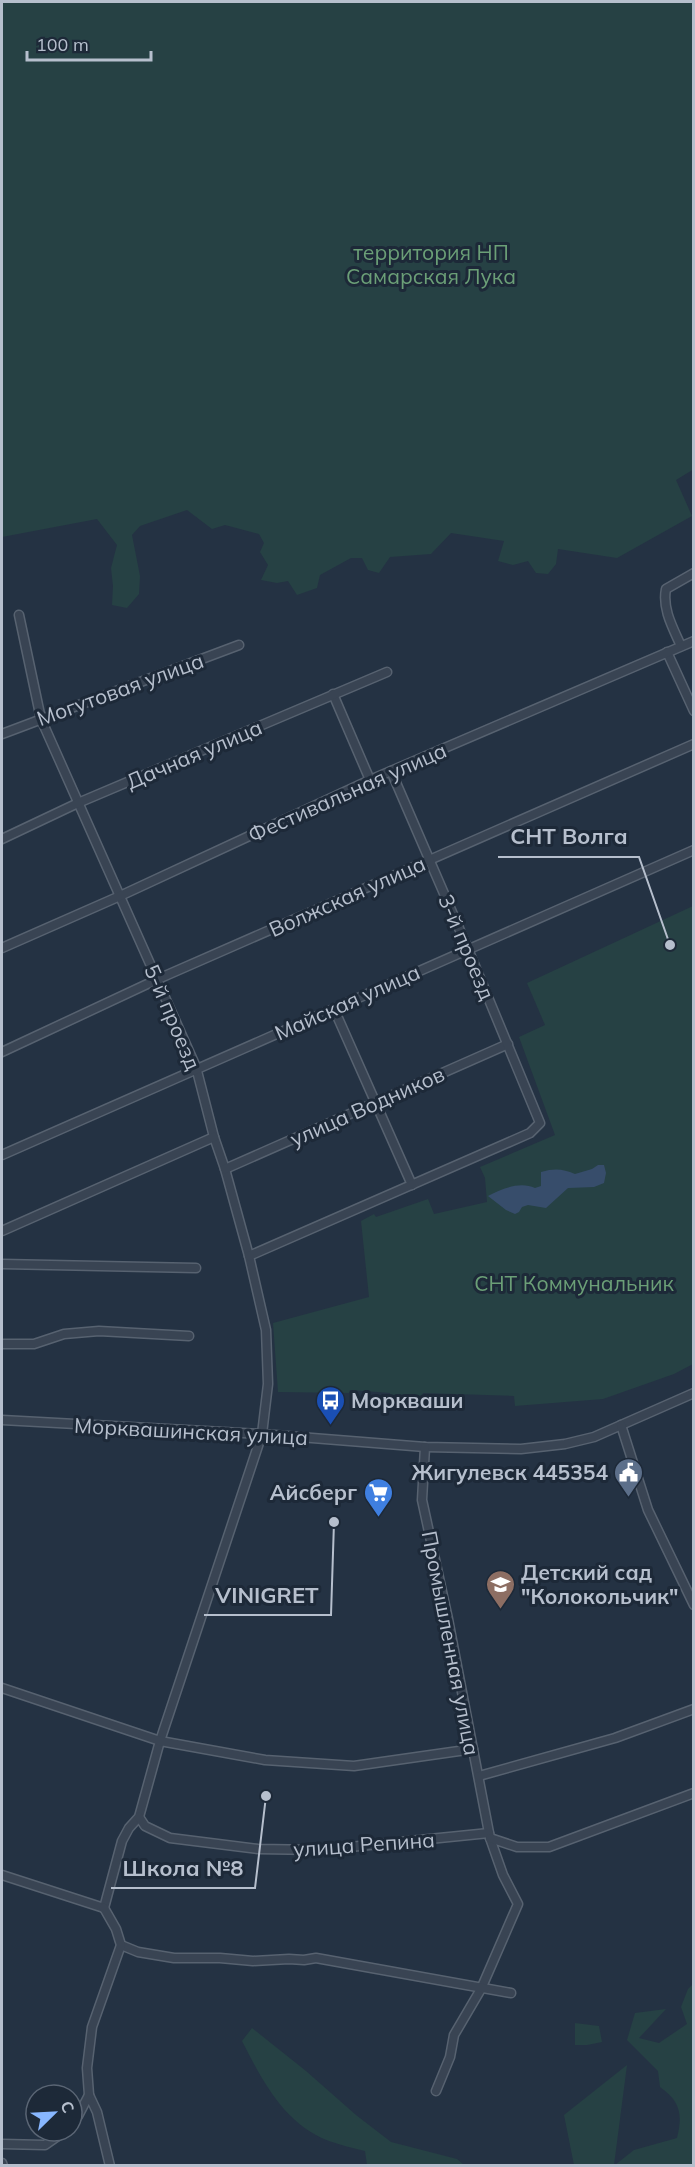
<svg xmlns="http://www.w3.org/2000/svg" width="695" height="2167" font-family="Mulish,sans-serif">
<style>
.green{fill:#264144}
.water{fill:#374d6b}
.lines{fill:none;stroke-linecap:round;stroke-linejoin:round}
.minor-casing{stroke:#576270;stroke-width:11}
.minor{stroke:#394453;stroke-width:8}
.labels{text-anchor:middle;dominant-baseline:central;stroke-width:6;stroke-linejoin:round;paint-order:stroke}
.park-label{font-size:21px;fill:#6b9f77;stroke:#1d2938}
.street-label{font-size:21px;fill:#b6bfcd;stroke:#1d2938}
.poi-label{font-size:21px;font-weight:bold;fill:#b6bfcd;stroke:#1d2938;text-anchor:start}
.leader{fill:none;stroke:#b6bfcd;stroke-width:2}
.callout-dot{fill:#b6bfcd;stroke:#1d2938;stroke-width:2}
.callout-label{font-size:22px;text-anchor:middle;font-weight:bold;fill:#b6bfcd;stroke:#1d2938;stroke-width:6;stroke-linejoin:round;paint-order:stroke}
</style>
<rect width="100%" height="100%" fill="#243243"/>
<g class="green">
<polygon points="2,2 693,2 694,469 676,480 692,516 617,558 558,549 556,564 548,574 536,573 528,561 513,565 498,561 504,541 451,533 431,554 390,557 379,573 368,570 362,558 351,558 320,575 317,588 297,595 288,581 277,583 261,580 268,565 260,552 264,543 259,534 225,525 212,529 187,510 140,526 132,535 140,576 139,594 127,608 112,605 113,586 111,568 117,545 97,519 2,537"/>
<polygon points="693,906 693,1364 674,1374 603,1399 515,1406 514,1396 423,1393 422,1398 390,1398 390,1393 350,1390 349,1393 278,1392 273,1323 369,1297 361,1221 374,1214 376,1217 428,1199 434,1214 487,1202 485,1178 480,1167 555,1135 519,1037 545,1025 527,983"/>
<path d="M693,1984V2165H615L634,2150L677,2138C683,2114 680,2101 660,2087L658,2071L627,2040L635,2013L666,2009L639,2038L659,2043L687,2024L681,2007L688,1989Z"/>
<polygon points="575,2023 599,2026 602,2042 587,2045 575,2045"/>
<path d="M252,2028L306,2071L356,2115L391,2142L457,2159L464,2165H367L365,2151C353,2148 340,2145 329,2141C284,2124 262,2080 242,2041Z"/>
<polygon points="627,2065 614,2165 574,2165 564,2115"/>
</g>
<path class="water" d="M598,1165H604L606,1173L604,1183L594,1187L568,1188L546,1208L528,1205L522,1207L519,1212L515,1214L506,1210L488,1196C501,1189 520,1181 535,1188L541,1186V1172C555,1168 563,1169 575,1174L592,1169Z"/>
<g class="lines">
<defs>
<g id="minor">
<polyline points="19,615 41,719 196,1067 214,1137 225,1169 249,1256 266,1330 268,1384 262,1434 160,1741 139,1817 129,1828 122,1841 104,1908"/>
<path d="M681,646C673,628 662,609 666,589L694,573"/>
<polyline points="667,652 694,711"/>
<polyline points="333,694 370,780"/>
<polyline points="2,734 239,645"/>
<polyline points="2,839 78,803 387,672"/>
<polyline points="2,948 120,896 370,780 694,641"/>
<polyline points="334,1009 412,1185"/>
<polyline points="2,1052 158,979 694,744"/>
<path d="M2,1155C232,1052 463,951 694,850"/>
<polyline points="225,1169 508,1044"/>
<polyline points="2,1231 214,1137"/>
<polyline points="249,1256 530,1133 540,1123 468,949 391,771"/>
<polyline points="2,1264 196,1268"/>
<polyline points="2,1344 34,1344 64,1334 99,1331 189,1336"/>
<polyline points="2,1420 262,1434 425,1447 521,1449 565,1444 594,1437 694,1393"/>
<polyline points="621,1425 648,1510 694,1605"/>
<polyline points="425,1447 422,1500 448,1619 490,1838 503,1875 518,1904 481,1989 454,2035 450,2057 436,2091"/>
<polyline points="2,1688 160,1741 265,1760 354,1766 473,1749"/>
<polyline points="479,1776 615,1738 694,1709"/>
<polyline points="139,1817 145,1826 170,1838 258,1849 320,1850 489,1833"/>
<polyline points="490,1838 517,1847 549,1847 694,1793"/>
<polyline points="2,1875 104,1908"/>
<polyline points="121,1945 138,1952 174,1958 220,1958 253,1961 289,1959 304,1960 316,1958 511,1993"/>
<polyline points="89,2095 97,2112 110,2166"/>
<polyline points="72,2123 78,2116 89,2095 87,2068 92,2027 121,1945 116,1929 104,1908"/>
<polyline points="2,2144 45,2145 65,2131"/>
<polyline points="2,2163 3,2166"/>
</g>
</defs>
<use href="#minor" class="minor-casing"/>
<use href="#minor" class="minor"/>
</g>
<defs>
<symbol id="bus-pin" viewBox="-11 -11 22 30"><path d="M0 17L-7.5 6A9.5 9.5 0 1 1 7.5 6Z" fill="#1a4fb4" stroke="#1d2938"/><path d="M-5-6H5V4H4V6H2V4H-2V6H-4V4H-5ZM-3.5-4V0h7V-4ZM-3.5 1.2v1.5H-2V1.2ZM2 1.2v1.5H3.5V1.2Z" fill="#fff"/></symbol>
<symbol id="civic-pin" viewBox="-11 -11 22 30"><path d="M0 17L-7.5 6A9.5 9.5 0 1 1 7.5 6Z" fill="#5c6f8a" stroke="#1d2938"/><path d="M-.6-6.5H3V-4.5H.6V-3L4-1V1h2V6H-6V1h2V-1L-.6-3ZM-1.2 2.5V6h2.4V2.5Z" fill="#fff"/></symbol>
<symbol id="supermarket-pin" viewBox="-11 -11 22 30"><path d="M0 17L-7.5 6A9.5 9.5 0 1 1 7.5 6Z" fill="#3f7fe0" stroke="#1d2938"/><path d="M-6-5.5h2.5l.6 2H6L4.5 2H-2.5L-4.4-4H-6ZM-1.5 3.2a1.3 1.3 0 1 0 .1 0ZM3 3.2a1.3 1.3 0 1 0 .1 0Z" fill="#fff"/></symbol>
<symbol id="school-pin" viewBox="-11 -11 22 30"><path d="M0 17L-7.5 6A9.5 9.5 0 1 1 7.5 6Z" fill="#8d6e63" stroke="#1d2938"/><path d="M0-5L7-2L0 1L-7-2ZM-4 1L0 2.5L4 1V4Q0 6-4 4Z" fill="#fff"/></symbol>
</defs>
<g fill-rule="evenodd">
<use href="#bus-pin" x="314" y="1384" width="33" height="45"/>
<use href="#civic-pin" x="612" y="1456" width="33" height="45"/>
<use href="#supermarket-pin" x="362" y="1476" width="33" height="45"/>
<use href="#school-pin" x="484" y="1568" width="33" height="45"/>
</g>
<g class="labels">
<g class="park-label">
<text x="431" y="252">территория НП<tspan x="431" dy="24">Самарская Лука</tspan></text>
<text x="574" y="1283">СНТ Коммунальник</text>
</g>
<g class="street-label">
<text transform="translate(120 689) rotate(-20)">Могутовая улица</text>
<text transform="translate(194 754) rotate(-23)">Дачная улица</text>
<text transform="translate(347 792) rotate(-24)">Фестивальная улица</text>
<text transform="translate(347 896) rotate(-24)">Волжская улица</text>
<text transform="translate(467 947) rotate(67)">3-й проезд</text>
<text transform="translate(347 1002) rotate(-24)">Майская улица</text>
<text transform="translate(173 1017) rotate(67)">5-й проезд</text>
<text transform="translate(367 1106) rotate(-24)">улица Водников</text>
<text transform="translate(191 1431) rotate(3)">Морквашинская улица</text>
<text transform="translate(451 1643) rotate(79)">Промышленная улица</text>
<text transform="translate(364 1844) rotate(-4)">улица Репина</text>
</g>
<g class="poi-label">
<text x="351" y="1400">Моркваши</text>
<text x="608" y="1472" text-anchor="end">Жигулевск 445354</text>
<text x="357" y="1492" text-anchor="end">Айсберг</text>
<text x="521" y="1572">Детский сад<tspan x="521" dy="24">"Колокольчик"</tspan></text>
</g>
</g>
<path class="leader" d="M670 945L639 857H498M334 1522L331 1615H204M266 1796L255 1888H111"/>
<g class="callout-dot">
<circle cx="670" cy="945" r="6"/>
<circle cx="334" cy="1522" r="6"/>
<circle cx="266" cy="1796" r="6"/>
</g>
<g class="callout-label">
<text x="569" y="844">СНТ Волга</text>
<text x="267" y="1603">VINIGRET</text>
<text x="183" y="1876">Школа №8</text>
</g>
<rect width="695" height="2167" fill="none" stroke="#b6bfcd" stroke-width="6"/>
<g transform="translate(54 2113) rotate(66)"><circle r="28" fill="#1d2938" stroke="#5a6574" stroke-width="1.5"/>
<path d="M0-4.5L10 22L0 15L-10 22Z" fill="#88b7ff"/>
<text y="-9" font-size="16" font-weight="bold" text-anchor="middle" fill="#b6bfcd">С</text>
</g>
<path d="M27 51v9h124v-9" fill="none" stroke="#b6bfcd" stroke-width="3"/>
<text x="36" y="51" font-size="18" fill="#b6bfcd" stroke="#1d2938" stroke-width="4.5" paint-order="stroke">100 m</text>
</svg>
